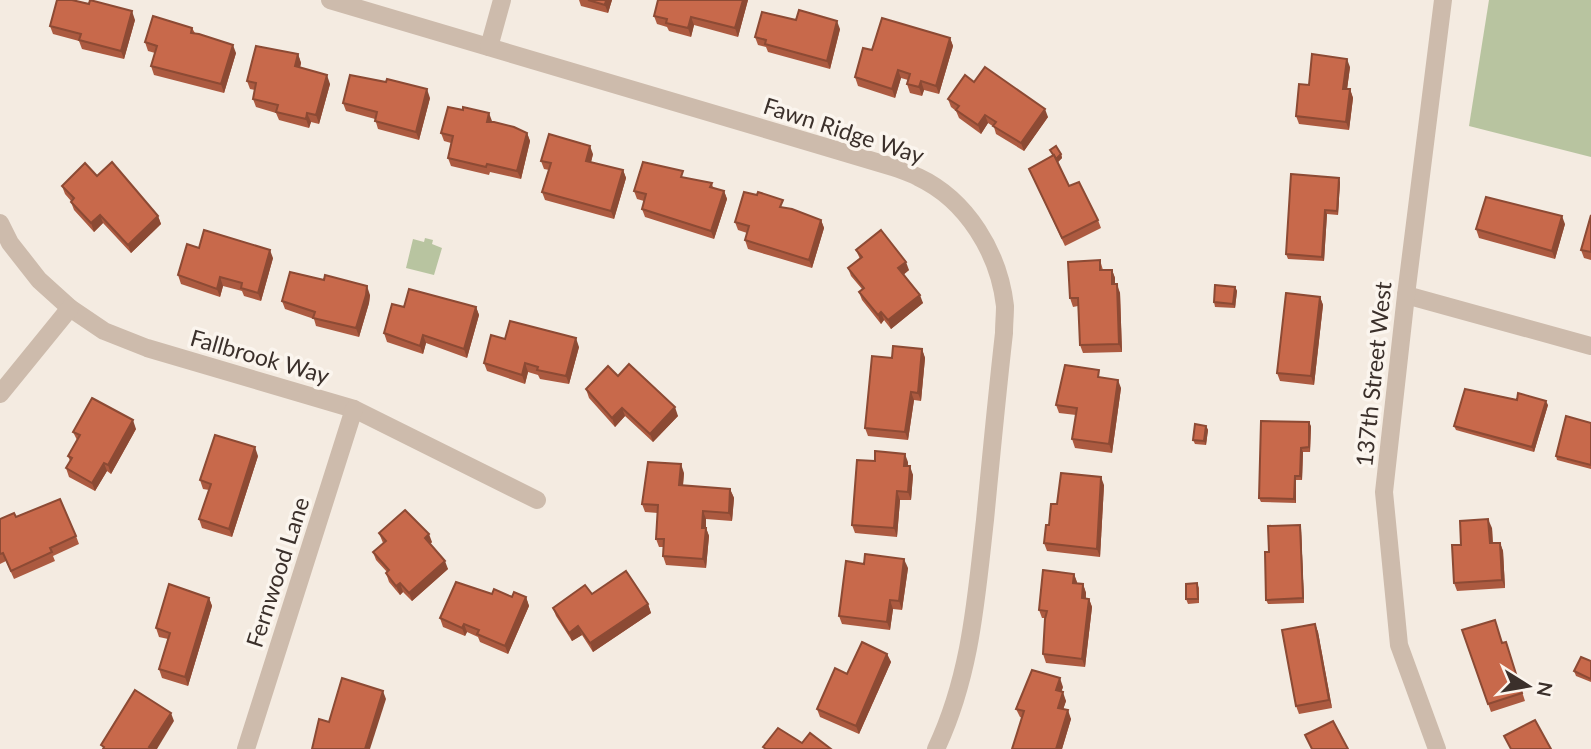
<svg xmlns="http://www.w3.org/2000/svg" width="1591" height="749" font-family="Lato,sans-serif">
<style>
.green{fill:#b8c4a0}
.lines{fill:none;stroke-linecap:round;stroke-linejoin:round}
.minor{stroke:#cdbbac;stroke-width:18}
.wall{fill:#ac5a40}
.shaded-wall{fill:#8c4a34}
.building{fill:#c8694b;stroke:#8c4a34;stroke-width:2}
.labels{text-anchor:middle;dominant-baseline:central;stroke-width:7;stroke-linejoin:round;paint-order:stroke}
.street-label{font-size:23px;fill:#3b302b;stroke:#fbf5ee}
</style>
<rect width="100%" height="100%" fill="#f4ebe1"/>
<g class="green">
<polygon points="1489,0 1591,0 1591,157 1469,126"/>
<polygon points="425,238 433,240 432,244 442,248 434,275 406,268 413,239 424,242"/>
</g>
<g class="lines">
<g class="minor">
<path d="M330,0L893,167C901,170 910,173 918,177C967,200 999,253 1005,306C1005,315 1004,324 1004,333C997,395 991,457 985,520C976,599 971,675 936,749"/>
<polyline points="489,47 502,0"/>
<polyline points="0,223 10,243 39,280 70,308 104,331 147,348 354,409 537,500"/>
<polyline points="1406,295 1591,346"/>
<polyline points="0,394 70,308"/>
<polyline points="246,749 354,409"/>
<polyline points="1437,749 1399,645 1384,492 1406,295 1443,0"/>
</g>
</g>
<g class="wall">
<polygon points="579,0 612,0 608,13 581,6"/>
<polygon points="658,0 748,0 738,37 694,25 691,37 669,31 667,27 657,24 654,16"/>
<polygon points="135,20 124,59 82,49 79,41 53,34 50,26"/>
<polygon points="796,20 840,29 830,69 768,52 766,47 758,45 755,37"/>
<polygon points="192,28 195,33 236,53 224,93 154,75 151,66 155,53 148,51 145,42"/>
<polygon points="950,38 953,46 939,94 924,90 922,96 910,93 907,84 908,80 901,78 895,98 858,86 855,77 872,50"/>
<polygon points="298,54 301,63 300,68 330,84 319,124 311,122 309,128 279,120 276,113 256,107 253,99 255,90 250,89 247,81"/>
<polygon points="1350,67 1347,89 1350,89 1353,98 1349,130 1299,124 1296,116 1309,85"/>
<polygon points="974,82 1048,117 1024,151 996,134 994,127 988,123 981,134 959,118 956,111 951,107 948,99"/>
<polygon points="430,98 419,140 378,129 375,119 346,111 343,103"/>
<polygon points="492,122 527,133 530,141 521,179 490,172 489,175 451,166 448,158 451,143 444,141 441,133"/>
<polygon points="1050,150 1061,154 1062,158 1058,162 1069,186 1098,220 1101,228 1065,246 1029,169 1053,155"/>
<polygon points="593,154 591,162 623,170 626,178 614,219 545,200 542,192 549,170 544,169 541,161"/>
<polygon points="97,176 158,216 161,224 131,253 103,223 94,232 74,210 71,202 71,201 65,194 62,186"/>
<polygon points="685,178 712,183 713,188 724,191 727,199 714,239 645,217 642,209 644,201 637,199 634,191"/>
<polygon points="1340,182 1338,215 1327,214 1324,261 1288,259 1286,254"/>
<polygon points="786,208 821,220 824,228 812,268 748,249 745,240 747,233 738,230 735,222"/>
<polygon points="1591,215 1591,260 1584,258 1581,250"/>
<polygon points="1565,224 1555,259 1479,238 1476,229"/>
<polygon points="199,248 273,258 261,301 244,296 242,291 223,286 220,297 181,284 178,275"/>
<polygon points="856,250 909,270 904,274 923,303 891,329 884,320 881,324 862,300 859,292 862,289 851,276 848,268 860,259"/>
<polygon points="1100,260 1103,270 1112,270 1115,278 1115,284 1120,293 1122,352 1083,353 1080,345 1078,306 1073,307 1070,298"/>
<polygon points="1235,287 1237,291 1235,308 1215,307 1214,302"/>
<polygon points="370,295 369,303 359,337 316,326 314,319 285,309 282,301"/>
<polygon points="1320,297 1323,305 1314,385 1280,381 1277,373"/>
<polygon points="404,307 476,307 479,315 467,358 426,343 423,354 387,342 384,333"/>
<polygon points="505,339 579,347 569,384 540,379 538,375 528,372 525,384 487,371 484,363"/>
<polygon points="922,349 925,358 921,401 914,400 908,440 868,436 865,428 892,358"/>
<polygon points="618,376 678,416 653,442 625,416 615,427 589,398 586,389"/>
<polygon points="1102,378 1121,388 1112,453 1075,448 1072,439 1076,415 1059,413 1056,405"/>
<polygon points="1517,400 1548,405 1534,452 1456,430 1454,426"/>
<polygon points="1591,423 1591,469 1557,460 1556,456"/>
<polygon points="1206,426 1208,430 1206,445 1195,444 1193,440"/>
<polygon points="1311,426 1310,452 1303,452 1302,480 1296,480 1296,503 1261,502 1259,498"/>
<polygon points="136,429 111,474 107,471 95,491 69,477 66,468 70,461 68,456 77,440 73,432"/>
<polygon points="258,456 232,537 202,528 199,519 209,490 203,489 200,480"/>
<polygon points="875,461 908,462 908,466 913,475 911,500 900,500 897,537 855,533 852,525"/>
<polygon points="684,473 683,486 730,489 734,498 732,521 706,519 706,528 709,536 706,568 666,565 663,556 663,547 659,547 656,539 658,513 645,512 642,504"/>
<polygon points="1104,485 1100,557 1047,551 1044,543 1057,504"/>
<polygon points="16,517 76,536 79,544 53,556 55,561 14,579 6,561 0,564 0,519"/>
<polygon points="1300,525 1301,529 1304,603 1268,604 1266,600 1269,552"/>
<polygon points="1492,528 1493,543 1500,543 1503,551 1505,588 1457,591 1454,583 1461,545"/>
<polygon points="379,533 432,542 430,544 448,569 412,601 403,592 400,595 389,582 386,573 387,572 376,560 373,552 383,543"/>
<polygon points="864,564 908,568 902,610 893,609 890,630 842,624 839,616"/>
<polygon points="1074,574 1077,583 1083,584 1086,593 1086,598 1089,599 1092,607 1085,667 1046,663 1043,654 1045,618 1042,618 1039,610"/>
<polygon points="1197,583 1199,588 1199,603 1188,604 1186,599"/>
<polygon points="492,594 526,597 529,606 508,654 480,642 478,637 467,632 465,636 443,627 440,618"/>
<polygon points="592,594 648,604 651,613 593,652 582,635 572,641 556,616 553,608"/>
<polygon points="209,598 212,606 188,686 162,678 159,669 168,639 159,637 156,628"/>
<polygon points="1315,624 1318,632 1332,708 1299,714 1296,706"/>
<polygon points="1462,630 1502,643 1506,642 1525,701 1491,712"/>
<polygon points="887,654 891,662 859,734 820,717 817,709 847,674"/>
<polygon points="1591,661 1591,682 1576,676 1574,671"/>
<polygon points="1063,687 1061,692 1066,701 1063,709 1071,719 1062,749 1012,749 1022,718 1020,717 1016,709"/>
</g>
<g class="shaded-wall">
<polygon points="606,0 612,0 608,13 605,5"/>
<polygon points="743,0 748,0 738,37 735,28"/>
<polygon points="132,11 135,20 124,59 121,51"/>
<polygon points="691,17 694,25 691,37 688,28"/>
<polygon points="837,21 840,29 830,69 827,61"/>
<polygon points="950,38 953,46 939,94 936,86"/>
<polygon points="233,45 236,53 224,93 221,84"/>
<polygon points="298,54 301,63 298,75 295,66"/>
<polygon points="1347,59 1350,67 1346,97 1343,89"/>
<polygon points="898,70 901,78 895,98 892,89"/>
<polygon points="327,75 330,84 319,124 316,115"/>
<polygon points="921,81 924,90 922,96 919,87"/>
<polygon points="427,89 430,98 419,140 416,132"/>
<polygon points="1350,89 1353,98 1349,130 1346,122"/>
<polygon points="1045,109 1048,117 1024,151 1021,143"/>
<polygon points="307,113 311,122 309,128 306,119"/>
<polygon points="489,113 492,121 490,130 487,122"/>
<polygon points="985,115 988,123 981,134 978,125"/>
<polygon points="527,133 530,141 521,179 517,171"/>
<polygon points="590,146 593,154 589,170 586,161"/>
<polygon points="1061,154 1062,158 1057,163 1055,159"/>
<polygon points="623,170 626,178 614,219 611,211"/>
<polygon points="1339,178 1340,182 1338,215 1337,211"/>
<polygon points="724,191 727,199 714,239 711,231"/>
<polygon points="1325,210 1327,214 1324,261 1322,257"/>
<polygon points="100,215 103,223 94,232 91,223"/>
<polygon points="158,216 161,224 131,253 128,245"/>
<polygon points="1562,216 1565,224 1555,259 1552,251"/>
<polygon points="821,220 824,228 812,268 809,260"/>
<polygon points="270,250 273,258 261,301 258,293"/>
<polygon points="906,262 909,270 902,276 898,268"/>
<polygon points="1112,270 1115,278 1115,292 1112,284"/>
<polygon points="220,277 223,286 220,297 217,289"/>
<polygon points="1117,284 1120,293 1122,352 1119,344"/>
<polygon points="367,286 370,295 369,303 359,337 356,328"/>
<polygon points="1235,287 1237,291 1235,308 1233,304"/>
<polygon points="920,295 923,303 891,329 888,320"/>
<polygon points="1320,297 1323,305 1314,385 1311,376"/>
<polygon points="476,307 479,315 467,358 464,349"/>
<polygon points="881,312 884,320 881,324 878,315"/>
<polygon points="423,335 426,343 423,354 420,346"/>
<polygon points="576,338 579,347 569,384 566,376"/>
<polygon points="922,349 925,358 921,401 918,393"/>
<polygon points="525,363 528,372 525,384 522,375"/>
<polygon points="1118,380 1121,388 1112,453 1109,444"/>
<polygon points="911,392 914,400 908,440 905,432"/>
<polygon points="1546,401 1548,405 1534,452 1532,447"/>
<polygon points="675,407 678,416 653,442 650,434"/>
<polygon points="622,408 625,416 615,427 612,418"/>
<polygon points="133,420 136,429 111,474 108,465"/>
<polygon points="1309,422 1311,426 1310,452 1309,447"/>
<polygon points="1206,426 1208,430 1206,445 1204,441"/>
<polygon points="255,447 258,456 232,537 229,529"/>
<polygon points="1301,448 1303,452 1302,480 1300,476"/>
<polygon points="905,454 908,462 907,474 904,466"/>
<polygon points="104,463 107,471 95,491 92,483"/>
<polygon points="681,464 684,473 682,494 679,485"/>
<polygon points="910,466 913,475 911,500 908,492"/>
<polygon points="1295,476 1296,480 1296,503 1294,499"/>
<polygon points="1101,477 1104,485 1100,557 1097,549"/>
<polygon points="730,489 734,498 732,521 729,513"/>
<polygon points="897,491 900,500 897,537 894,528"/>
<polygon points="703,511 706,519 706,528 709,536 706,568 703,559 702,528"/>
<polygon points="1488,519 1492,528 1493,552 1490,543"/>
<polygon points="1300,525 1301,529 1304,603 1303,598"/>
<polygon points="429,534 432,542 428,546 425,538"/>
<polygon points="1500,543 1503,551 1505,588 1502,580"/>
<polygon points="904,559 908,568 902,610 899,601"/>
<polygon points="445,561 448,569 412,601 409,593"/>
<polygon points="1074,574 1077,582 1076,591 1073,583"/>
<polygon points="400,583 403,592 400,595 396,586"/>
<polygon points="1083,584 1086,593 1085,606 1082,598"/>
<polygon points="526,597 529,606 508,654 505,646"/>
<polygon points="209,598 212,606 188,686 185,677"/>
<polygon points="1089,599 1092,607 1085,667 1082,659"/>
<polygon points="890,600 893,609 890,630 887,622"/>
<polygon points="648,604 651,613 593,652 590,643"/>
<polygon points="464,624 467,632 465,636 462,628"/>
<polygon points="1315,624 1318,632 1332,708 1329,700"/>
<polygon points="578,626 582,635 572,641 569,633"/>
<polygon points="887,654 891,662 859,734 856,726"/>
<polygon points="1060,678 1063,687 1059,698 1056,690"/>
<polygon points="383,691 386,699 370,749 365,749"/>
<polygon points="1063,692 1066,701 1061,716 1058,708"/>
<polygon points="1068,710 1071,719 1062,749 1056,749"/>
<polygon points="171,713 174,721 157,749 150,749 149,747"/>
</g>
<g class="building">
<polygon points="57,0 72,0 89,4 90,0 132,11 121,51 79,40 81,34 50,26"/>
<polygon points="588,0 606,0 605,5"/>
<polygon points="658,0 743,0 735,28 691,17 688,28 666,23 667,19 654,16"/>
<polygon points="799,10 837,21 827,61 765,44 766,40 755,37 762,12 796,20"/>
<polygon points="153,16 192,28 191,33 199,34 233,45 221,84 151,66 157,46 145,42"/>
<polygon points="882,18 950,38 936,86 921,81 919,87 907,84 910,74 898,70 892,89 855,77 863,48 872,50"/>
<polygon points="256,46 298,54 295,66 327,75 316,115 307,113 306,119 276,112 278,105 253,99 256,83 247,81"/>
<polygon points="1312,54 1347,59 1343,89 1350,89 1346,122 1296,116 1299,84 1309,85"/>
<polygon points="985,67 1045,109 1021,143 993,126 996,122 985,115 978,125 956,110 959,106 948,99 965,75 974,82"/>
<polygon points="350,75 386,82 387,79 427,89 416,132 375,121 377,112 343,103"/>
<polygon points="448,107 463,110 463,107 489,113 487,122 494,122 514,127 527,133 517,171 487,164 486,167 448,158 453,136 441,133"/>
<polygon points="549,134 590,146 586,161 623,170 611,211 542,192 551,163 541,161"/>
<polygon points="1056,146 1061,154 1056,159 1050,150"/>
<polygon points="1054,155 1069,186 1079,182 1098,220 1062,238 1029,169"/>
<polygon points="112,162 158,216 128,245 100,215 91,223 71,202 74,198 62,186 85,163 97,176"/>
<polygon points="643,162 683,171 681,177 712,183 710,187 724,191 711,231 642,209 646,194 634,191"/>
<polygon points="1291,174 1339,178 1337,211 1325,210 1322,257 1286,254"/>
<polygon points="744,192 757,195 758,192 783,200 780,207 792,209 821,220 809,260 745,240 749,226 735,222"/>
<polygon points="1486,197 1562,216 1552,251 1476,229"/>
<polygon points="1591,215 1591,252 1581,250"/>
<polygon points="204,230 270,250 258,293 241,288 242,283 220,277 217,289 178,275 187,244 199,248"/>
<polygon points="881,230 906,262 898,268 920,295 888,320 881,312 878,315 859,292 864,288 848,268 862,257 856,250"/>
<polygon points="1100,260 1100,270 1112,270 1112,284 1117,284 1119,344 1080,345 1078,298 1070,298 1068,262"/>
<polygon points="290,272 324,280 325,275 367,286 366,295 356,328 313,318 315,312 282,301"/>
<polygon points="1215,285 1235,287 1233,304 1214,302"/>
<polygon points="409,289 476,307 464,349 423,335 420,346 384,333 392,304 404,307"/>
<polygon points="1286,293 1320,297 1311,376 1277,373"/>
<polygon points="510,321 576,338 566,376 537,370 538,367 525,363 522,375 484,363 491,335 505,339"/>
<polygon points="893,346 922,349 918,393 911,392 905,432 865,428 872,356 892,358"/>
<polygon points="629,364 675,407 650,434 622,408 612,418 586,389 608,366 618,376"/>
<polygon points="1065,365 1099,370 1098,377 1118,380 1109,444 1072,439 1077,408 1056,405"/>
<polygon points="1465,389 1517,400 1518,393 1546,401 1532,447 1454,426"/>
<polygon points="92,398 133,420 108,465 104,463 92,483 66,468 72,458 68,456 80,435 73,432"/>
<polygon points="1566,416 1591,423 1591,465 1556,456"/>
<polygon points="1261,421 1309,422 1309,447 1301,448 1300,476 1295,476 1294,499 1259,498"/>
<polygon points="1195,424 1206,426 1204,441 1193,440"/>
<polygon points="215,435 255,447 229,529 199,519 211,484 200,480"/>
<polygon points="875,451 905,454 904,466 910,466 908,492 897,491 894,528 852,525 857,460 875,461"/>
<polygon points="648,462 681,464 679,485 730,489 729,513 703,511 702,528 706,528 703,559 663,556 664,539 656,539 658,505 642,504"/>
<polygon points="1061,473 1101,477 1097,549 1044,543 1046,525 1049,525 1051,504 1057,504"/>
<polygon points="60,499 76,536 50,548 52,552 11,571 3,553 0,554 0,519 14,513 16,517"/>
<polygon points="405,510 429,534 425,538 445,561 409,593 400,583 396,586 386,573 389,570 373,552 386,541 379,533"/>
<polygon points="1488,519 1490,543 1500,543 1502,580 1454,583 1452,545 1461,545 1460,521"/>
<polygon points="1300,525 1303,598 1266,600 1265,552 1269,552 1268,526"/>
<polygon points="865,554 904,559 899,601 890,600 887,622 839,616 846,561 864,564"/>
<polygon points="1043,570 1074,574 1073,583 1083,584 1082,598 1089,599 1082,659 1043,654 1045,619 1047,611 1039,610"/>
<polygon points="626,571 648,604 590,643 578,626 569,633 553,608 585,585 592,594"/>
<polygon points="456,582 492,594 494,589 512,597 514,592 526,597 505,646 477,634 479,630 464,624 462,628 440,618"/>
<polygon points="1197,583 1198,599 1186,599 1186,584"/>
<polygon points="169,584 209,598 185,677 159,669 170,633 156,628"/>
<polygon points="1495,620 1502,643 1506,642 1522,693 1488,704 1462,630"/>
<polygon points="1315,624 1329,700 1296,706 1282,630"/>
<polygon points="862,642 887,654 856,726 817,709 835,668 847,674"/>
<polygon points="1581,657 1591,661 1591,679 1574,671"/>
<polygon points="1032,670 1060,678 1056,690 1063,692 1058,708 1068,710 1056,749 1012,749 1024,711 1016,709"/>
<polygon points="342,678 383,691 365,749 312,749 319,719 329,722"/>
<polygon points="135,690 171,713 149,747 152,749 103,749 104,747 101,745"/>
<polygon points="1535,720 1551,749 1511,749 1504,736"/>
<polygon points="1333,721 1348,749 1312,749 1305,735"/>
<polygon points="778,728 802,743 810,733 831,749 766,749 763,747"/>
</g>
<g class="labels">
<g class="street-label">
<text transform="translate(844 130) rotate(18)">Fawn Ridge Way</text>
<text transform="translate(260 356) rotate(16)">Fallbrook Way</text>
<text transform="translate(1373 374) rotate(-84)">137th Street West</text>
<text transform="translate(277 572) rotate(-72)">Fernwood Lane</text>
</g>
</g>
<g transform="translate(1528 686) rotate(101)" stroke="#fbf5ee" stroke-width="5" paint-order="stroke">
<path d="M0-5L12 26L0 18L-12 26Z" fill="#3b302b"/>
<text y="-10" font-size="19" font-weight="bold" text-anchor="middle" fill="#3b302b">N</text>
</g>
</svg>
